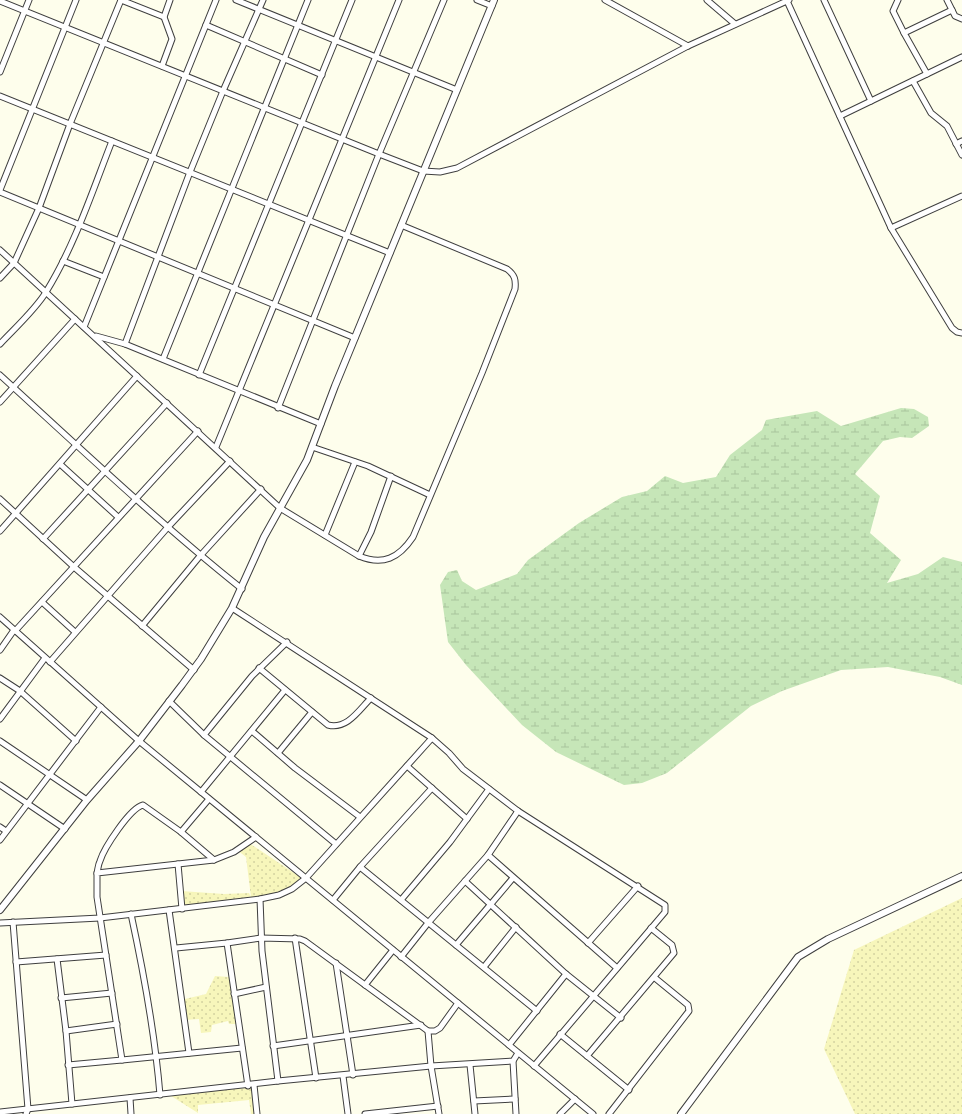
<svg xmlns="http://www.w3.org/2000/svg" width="962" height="1114" font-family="Literata,serif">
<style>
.wetland{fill:url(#wetland-marsh)}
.sand{fill:url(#sand-dots)}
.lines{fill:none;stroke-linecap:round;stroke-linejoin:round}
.minor-casing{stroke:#3f3f3f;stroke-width:7}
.tertiary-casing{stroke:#3f3f3f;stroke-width:8}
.minor{stroke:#fff;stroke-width:5}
.tertiary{stroke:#fff;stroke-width:6}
</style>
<defs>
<pattern id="wetland-marsh" width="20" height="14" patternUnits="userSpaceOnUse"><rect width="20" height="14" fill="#c6e6b8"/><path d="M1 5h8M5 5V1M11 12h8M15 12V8" fill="none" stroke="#a9c49d"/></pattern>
<pattern id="sand-dots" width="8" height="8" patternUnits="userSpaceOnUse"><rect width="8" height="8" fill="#f7f6bb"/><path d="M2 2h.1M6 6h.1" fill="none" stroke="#d3d2a0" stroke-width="1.8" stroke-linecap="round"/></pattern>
</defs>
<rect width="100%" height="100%" fill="#fefeec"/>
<polygon class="wetland" points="901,408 914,409 928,417 929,426 912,438 900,437 883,441 855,474 880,496 870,533 901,560 887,583 918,574 943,557 962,562 962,685 940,677 888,667 841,670 782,691 751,706 667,773 642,783 624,785 556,752 522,725 466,665 448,642 440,585 448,572 457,570 462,581 476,590 517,574 528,560 579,523 622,497 647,491 665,476 683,483 716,477 730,455 762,430 766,420 817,411 841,426"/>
<g class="sand">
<polygon points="249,843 303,879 283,893 185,906 181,900 181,891 224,894 249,893 251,897 246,857 237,850"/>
<polygon points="962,898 962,1114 855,1114 824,1049 854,950"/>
<polygon points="215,976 229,977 239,1024 229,1024 228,1021 212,1025 211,1032 201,1033 199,1019 185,1020 185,999 206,994"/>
<polygon points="252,1085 256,1114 251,1114 249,1100 198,1105 198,1113 168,1094 248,1088"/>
</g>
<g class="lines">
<defs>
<g id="minor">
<polyline points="121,0 164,17"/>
<polyline points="236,0 457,90"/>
<polyline points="477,0 492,6"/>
<polyline points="605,0 688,46"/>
<polyline points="707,0 735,24"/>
<polyline points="824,0 871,101"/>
<polyline points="898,0 893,11 904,33"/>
<polyline points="947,0 955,16 962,19"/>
<polyline points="0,1 379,154 423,171 440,172 457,168 688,46 789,0"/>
<polyline points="787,1 891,228 962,196"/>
<polyline points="206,25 322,75"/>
<polyline points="162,66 172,39 164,17 170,0"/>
<polyline points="0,72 29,0"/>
<polyline points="927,74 904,33 952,10"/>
<polyline points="913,81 931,113 947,126 962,155"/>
<polyline points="0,96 390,253"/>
<polyline points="840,116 962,57"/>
<polyline points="956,144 962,141"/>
<polyline points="0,190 76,0"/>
<polyline points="0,192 355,338"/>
<polyline points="891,228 952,328 957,332 962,333"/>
<path d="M0,250L280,508L359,556C383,566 399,558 413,537L482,373L515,289C516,280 515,275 507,269L401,225"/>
<polyline points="63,261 104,277"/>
<polyline points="0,278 14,263 39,208 70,124 121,0"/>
<polyline points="84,327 216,0"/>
<polyline points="96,336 125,344 321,424"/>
<path d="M0,344C14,329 36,309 46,292C75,245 92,192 112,141"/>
<polyline points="125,344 190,172 223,91 263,0"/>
<polyline points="163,359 308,0"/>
<path d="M0,375C80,448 158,522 242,589"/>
<polyline points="199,375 352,0"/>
<polyline points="0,402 75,319"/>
<polyline points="278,408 379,154 444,0"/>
<polyline points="216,447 399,0"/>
<polyline points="312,447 368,466 430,495"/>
<polyline points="60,464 118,517"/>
<polyline points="0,499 74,567 194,670"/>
<polyline points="0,531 137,376"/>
<polyline points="325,535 355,462"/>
<polyline points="43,539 167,403"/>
<polyline points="359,556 371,532 391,476"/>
<polyline points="42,602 75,632"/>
<polyline points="232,608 432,738 449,753 463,769 518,811 665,905 665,912 534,1066"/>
<polyline points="0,617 139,741 593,1114"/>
<polyline points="142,626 200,556 261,489"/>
<polyline points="15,631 198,431"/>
<polyline points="0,650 14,630"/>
<polyline points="50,662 168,527 230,461"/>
<path d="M259,668L328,725C347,730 359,710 371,698"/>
<polyline points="0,678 20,691 76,741"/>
<polyline points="169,701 204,735 336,844"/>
<polyline points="0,719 45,658"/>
<polyline points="252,731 295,768 360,817"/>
<polyline points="204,735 252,676 287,642"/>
<polyline points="0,741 87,800"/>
<polyline points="278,753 312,712"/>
<polyline points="407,766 467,819"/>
<polyline points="0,785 65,829"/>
<polyline points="201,792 285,690"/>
<polyline points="0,827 6,831"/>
<polyline points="181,832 209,799"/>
<polyline points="0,840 101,707"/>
<polyline points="488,855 617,968"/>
<polyline points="178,864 182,909"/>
<polyline points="360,867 432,788"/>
<path d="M97,873C98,869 98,865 100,861C104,848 130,808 143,805L181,832L214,860"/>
<polyline points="465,881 566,974 621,1018"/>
<polyline points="260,899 262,951 278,1081"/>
<polyline points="333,900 360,867 537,1011"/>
<polyline points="401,900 450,842 489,789"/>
<polyline points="169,910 189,1053"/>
<path d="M131,914C144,974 155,1034 160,1095"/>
<polyline points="13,922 28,1109 26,1114"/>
<polyline points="0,923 100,918 260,899 279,895 292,889 306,878 432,738"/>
<polyline points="295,938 316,1078"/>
<polyline points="227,943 248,1086"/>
<polyline points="588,943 638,886"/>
<polyline points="456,945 513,878"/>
<polyline points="176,948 227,943 261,938 300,939 305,941 428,1031 435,1031 440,1028 458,1003"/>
<polyline points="401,957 428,923 488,855 518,811"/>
<polyline points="57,959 66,1031 72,1104"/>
<polyline points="16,962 106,955"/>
<polyline points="336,963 353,1075"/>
<polyline points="484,967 516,927"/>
<polyline points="365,985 393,950"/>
<polyline points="234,994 266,987"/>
<polyline points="61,998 112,993"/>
<polyline points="66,1031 117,1024"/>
<polyline points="428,1031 431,1066 439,1114"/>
<polyline points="560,1034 629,1090"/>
<polyline points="509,1045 566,974"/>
<polyline points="273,1046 421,1025"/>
<polyline points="587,1056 674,953 672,945 651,928"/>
<polyline points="122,1060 242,1048"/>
<polyline points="513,1061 516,1114"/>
<polyline points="68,1065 122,1060 97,897 97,873 214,860 234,852 256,837"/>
<polyline points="470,1065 475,1114"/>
<polyline points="343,1076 348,1114"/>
<polyline points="254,1085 257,1114"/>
<polyline points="130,1098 131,1114"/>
<polyline points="474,1101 515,1099"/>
<polyline points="0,1112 278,1081 431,1066 513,1061 518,1053"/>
<polyline points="365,1114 438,1106"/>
<polyline points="560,1114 575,1099"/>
<polyline points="609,1114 689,1011 688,1005 655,978"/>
</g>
<g id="tertiary">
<polyline points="0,910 87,800 139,741 182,685 201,659 232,608 264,537 307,460 335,386 494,0"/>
<polyline points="681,1114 798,957 828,939 962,876"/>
</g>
</defs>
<use href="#minor" class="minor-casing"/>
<use href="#tertiary" class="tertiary-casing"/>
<use href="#minor" class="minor"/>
<use href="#tertiary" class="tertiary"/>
</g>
</svg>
